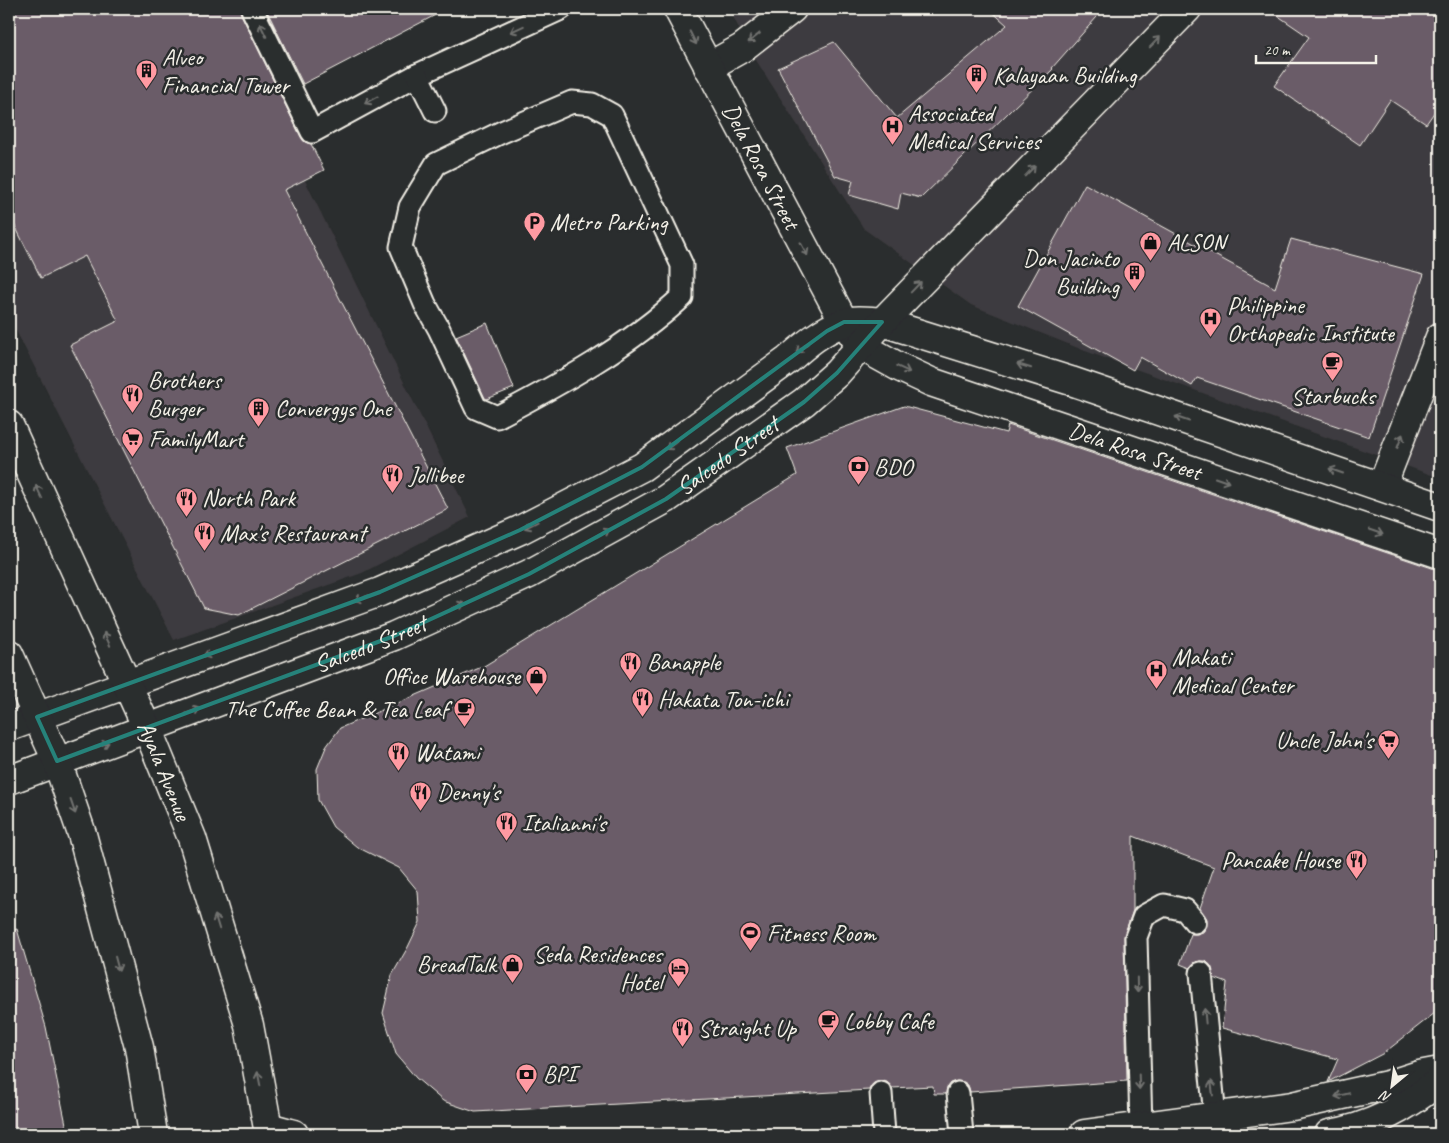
<svg xmlns="http://www.w3.org/2000/svg" width="1449" height="1143" font-family="Caveat,sans-serif">
<style>
.built{fill:#3e3b3f}
.building{fill:#6b5c68;stroke:#f4f1e8}
.lines{fill:none;stroke-linecap:round;stroke-linejoin:round}
.service-casing{stroke:#f4f1e8;stroke-width:25}
.minor-casing{stroke:#f4f1e8;stroke-width:31}
.tertiary-casing{stroke:#f4f1e8;stroke-width:31}
.secondary-casing{stroke:#f4f1e8;stroke-width:31}
.service{stroke:#2a2d2e;stroke-width:21}
.minor{stroke:#2a2d2e;stroke-width:28}
.tertiary{stroke:#2a2d2e;stroke-width:28}
.secondary{stroke:#2a2d2e;stroke-width:28}
.oneway{stroke:#71726f}
.marked{fill:none;stroke:#26827a;stroke-width:4;stroke-linejoin:round}
.labels{text-anchor:middle;dominant-baseline:central;stroke-width:5;stroke-linejoin:round;paint-order:stroke}
.poi-label{font-size:24px;fill:#f4f1e8;stroke:#2a2d2e;text-anchor:start}
.street-label{font-size:24px;fill:#f4f1e8;stroke:#2a2d2e}
</style>
<rect width="100%" height="100%" fill="#2a2d2e"/>
<filter id="ink" filterUnits="userSpaceOnUse"><feTurbulence type="fractalNoise" baseFrequency=".02" numOctaves="2"/><feDisplacementMap in="SourceGraphic" scale="10" xChannelSelector="R" yChannelSelector="G"/><feConvolveMatrix kernelMatrix="1 2 1 2 8 2 1 2 1" color-interpolation-filters="sRGB"/></filter>
<g filter="url(#ink)">
<g class="built">
<polygon points="9,9 221,9 470,517 362,573 174,640 9,317"/>
<polygon points="729,9 1440,9 1440,478 1088,352 971,305 864,229 754,57"/>
</g>
<g class="building">
<polygon points="9,9 240,9 241,14 301,137 305,142 311,144 324,170 284,190 448,509 239,615 204,608 70,345 118,321 85,256 41,278 9,214"/>
<polygon points="266,9 447,9 303,84"/>
<polygon points="989,9 1104,9 1052,68 1053,69 921,198 901,193 898,209 849,195 853,181 835,176 778,68 834,42 897,118 1007,25"/>
<polygon points="1268,9 1440,9 1440,104 1426,124 1390,100 1360,145 1274,86 1309,37"/>
<polygon points="1085,184 1275,288 1291,239 1424,274 1369,437 1197,378 1192,386 1140,357 1133,370 1018,306"/>
<polygon points="487,323 514,388 487,399 485,398 456,336"/>
<polygon points="904,406 1006,433 1008,425 1435,569 1440,569 1440,1009 1384,1053 1328,1082 1338,1059 1222,1028 1227,983 1214,978 1211,966 1206,961 1200,961 1194,963 1190,968 1180,964 1191,934 1197,934 1203,932 1207,926 1207,919 1200,908 1214,867 1133,836 1133,910 1124,937 1127,1081 970,1092 968,1085 964,1082 957,1081 950,1083 947,1087 946,1094 934,1094 933,1086 892,1088 887,1082 881,1081 874,1083 869,1090 475,1112 443,1101 416,1078 396,1054 383,1013 392,975 408,947 420,922 418,891 399,868 357,847 333,827 318,800 317,769 326,747 340,728 484,666 797,475 787,448"/>
<polygon points="17,929 46,1027 68,1134 11,1134 9,1090 9,931"/>
</g>
<g class="lines">
<defs>
<g id="service">
<polyline points="252,9 312,132 417,75 561,9"/>
<polyline points="417,75 435,111"/>
<path d="M572,102L592,104L612,115L682,265V297C628,347 562,383 497,417L476,408L439,329L425,304L401,247L410,207L436,164L502,132Z"/>
<polyline points="1201,973 1215,1117 1201,1122"/>
<polyline points="881,1093 884,1134"/>
<polyline points="958,1093 962,1134"/>
<polyline points="1141,1128 1136,937 1144,916 1164,905 1185,910 1195,922"/>
</g>
<g id="minor">
<polyline points="708,67 742,48 792,9"/>
<polyline points="1382,486 1440,337"/>
</g>
<g id="tertiary">
<path id="s1" d="M678,9L844,322L861,346L899,367L931,382L1440,554"/>
<path d="M9,727L380,592L520,530L642,467L788,360C804,346 822,330 843,323C855,319 869,321 882,322L1071,381L1440,507"/>
<path id="s2" d="M9,780L394,636L529,574L666,499L804,402L837,373L882,322L1187,9"/>
<polyline points="268,1127 294,1134"/>
<polyline points="1084,1134 1292,1106 1388,1085 1419,1075 1440,1071"/>
<path d="M1329,1134C1370,1128 1409,1106 1440,1080"/>
</g>
<g id="secondary">
<path id="s3" d="M9,425L147,728L192,838L249,1025L269,1134"/>
<polyline points="9,654 57,761 82,834 139,1047 153,1134"/>
</g>
</defs>
<use href="#service" class="service-casing"/>
<use href="#minor" class="minor-casing"/>
<use href="#tertiary" class="tertiary-casing"/>
<use href="#secondary" class="secondary-casing"/>
<use href="#service" class="service"/>
<use href="#minor" class="minor"/>
<use href="#tertiary" class="tertiary"/>
<use href="#secondary" class="secondary"/>
</g>
<defs><path id="oneway-shaft" d="M-6 0H5M1.5-3L5.5 0L1.5 3" fill="none" stroke-width="1.6" stroke-linecap="round" stroke-linejoin="round" transform="scale(1.25)"/></defs>
<g class="oneway">
<use href="#oneway-shaft" transform="translate(517 29) rotate(155)"/>
<use href="#oneway-shaft" transform="translate(263 30) rotate(-116)"/>
<use href="#oneway-shaft" transform="translate(693 38) rotate(63)"/>
<use href="#oneway-shaft" transform="translate(754 38) rotate(142)"/>
<use href="#oneway-shaft" transform="translate(1155 42) rotate(-46)"/>
<use href="#oneway-shaft" transform="translate(371 100) rotate(152)"/>
<use href="#oneway-shaft" transform="translate(1030 171) rotate(-46)"/>
<use href="#oneway-shaft" transform="translate(804 249) rotate(62)"/>
<use href="#oneway-shaft" transform="translate(916 287) rotate(-46)"/>
<use href="#oneway-shaft" transform="translate(802 348) rotate(141)"/>
<use href="#oneway-shaft" transform="translate(1024 366) rotate(-163)"/>
<use href="#oneway-shaft" transform="translate(903 369) rotate(25)"/>
<use href="#oneway-shaft" transform="translate(1182 419) rotate(-161)"/>
<use href="#oneway-shaft" transform="translate(1400 441) rotate(-69)"/>
<use href="#oneway-shaft" transform="translate(672 445) rotate(144)"/>
<use href="#oneway-shaft" transform="translate(1336 471) rotate(-161)"/>
<use href="#oneway-shaft" transform="translate(1222 480) rotate(19)"/>
<use href="#oneway-shaft" transform="translate(39 492) rotate(-115)"/>
<use href="#oneway-shaft" transform="translate(531 525) rotate(153)"/>
<use href="#oneway-shaft" transform="translate(1376 532) rotate(19)"/>
<use href="#oneway-shaft" transform="translate(603 533) rotate(-29)"/>
<use href="#oneway-shaft" transform="translate(362 598) rotate(160)"/>
<use href="#oneway-shaft" transform="translate(458 606) rotate(-25)"/>
<use href="#oneway-shaft" transform="translate(107 639) rotate(-115)"/>
<use href="#oneway-shaft" transform="translate(210 654) rotate(160)"/>
<use href="#oneway-shaft" transform="translate(193 711) rotate(-21)"/>
<use href="#oneway-shaft" transform="translate(102 745) rotate(-20)"/>
<use href="#oneway-shaft" transform="translate(73 807) rotate(71)"/>
<use href="#oneway-shaft" transform="translate(217 922) rotate(-107)"/>
<use href="#oneway-shaft" transform="translate(117 964) rotate(75)"/>
<use href="#oneway-shaft" transform="translate(1137 985) rotate(89)"/>
<use href="#oneway-shaft" transform="translate(1205 1016) rotate(-95)"/>
<use href="#oneway-shaft" transform="translate(259 1079) rotate(-101)"/>
<use href="#oneway-shaft" transform="translate(1139 1082) rotate(88)"/>
<use href="#oneway-shaft" transform="translate(1212 1088) rotate(-97)"/>
<use href="#oneway-shaft" transform="translate(1342 1095) rotate(167)"/>
</g>
</g>
<path class="marked" d="M844,322H882L837,373L804,402L666,499L529,574L394,636L57,761L37,717L380,592L520,530L642,467L827,331Z"/>
<defs>
<symbol id="building-pin" viewBox="-11 -11 22 30"><path d="M0 17L-7.5 6A9.5 9.5 0 1 1 7.5 6Z" fill="#ff9aa2" stroke="#2a2d2e"/><path d="M-4-6H4V6H1V3H-1V6H-4ZM-2.5-4.3h1.7v1.8h-1.7ZM.8-4.3h1.7v1.8H.8ZM-2.5-1h1.7V.8h-1.7ZM.8-1h1.7V.8H.8Z" fill="#111"/></symbol>
<symbol id="hospital-pin" viewBox="-11 -11 22 30"><path d="M0 17L-7.5 6A9.5 9.5 0 1 1 7.5 6Z" fill="#ff9aa2" stroke="#2a2d2e"/><path d="M-5-5h3v3.5h4V-5h3V5h-3V1.5h-4V5h-3Z" fill="#111"/></symbol>
<symbol id="parking-pin" viewBox="-11 -11 22 30"><path d="M0 17L-7.5 6A9.5 9.5 0 1 1 7.5 6Z" fill="#ff9aa2" stroke="#2a2d2e"/><path d="M-3.5-5.5H1a3.5 3.5 0 0 1 0 7H-1V5.5H-3.5ZM-1-3.4V-.6H.8a1.4 1.4 0 0 0 0-2.8Z" fill="#111"/></symbol>
<symbol id="shop-pin" viewBox="-11 -11 22 30"><path d="M0 17L-7.5 6A9.5 9.5 0 1 1 7.5 6Z" fill="#ff9aa2" stroke="#2a2d2e"/><path d="M-5-2.5h2.3a2.7 3.5 0 0 1 5.4 0H5L5.5 6h-11ZM-1.5-2.5h3a1.5 2.3 0 0 0-3 0Z" fill="#111"/></symbol>
<symbol id="cafe-pin" viewBox="-11 -11 22 30"><path d="M0 17L-7.5 6A9.5 9.5 0 1 1 7.5 6Z" fill="#ff9aa2" stroke="#2a2d2e"/><path d="M-5.5-4.5H6V0H3Q3 3.5 0 3.5H-2.5Q-5.5 3.5-5.5 0ZM3-3.2v2h1.7v-2ZM-6 4.5H4V6H-6Z" fill="#111"/></symbol>
<symbol id="restaurant-pin" viewBox="-11 -11 22 30"><path d="M0 17L-7.5 6A9.5 9.5 0 1 1 7.5 6Z" fill="#ff9aa2" stroke="#2a2d2e"/><path d="M-5-6h1v4h1v-4h1v4h1v-4h1v5L-1.5 .5V6h-2V.5L-5-1ZM5-6V6H3V1.5H1.5Q1.5-4 5-6Z" fill="#111"/></symbol>
<symbol id="supermarket-pin" viewBox="-11 -11 22 30"><path d="M0 17L-7.5 6A9.5 9.5 0 1 1 7.5 6Z" fill="#ff9aa2" stroke="#2a2d2e"/><path d="M-6-5.5h2.5l.6 2H6L4.5 2H-2.5L-4.4-4H-6ZM-1.5 3.2a1.3 1.3 0 1 0 .1 0ZM3 3.2a1.3 1.3 0 1 0 .1 0Z" fill="#111"/></symbol>
<symbol id="bank-pin" viewBox="-11 -11 22 30"><path d="M0 17L-7.5 6A9.5 9.5 0 1 1 7.5 6Z" fill="#ff9aa2" stroke="#2a2d2e"/><path d="M-6-4H6V4H-6ZM0-2.3a2.3 2.3 0 1 0 0 4.6a2.3 2.3 0 1 0 0-4.6Z" fill="#111"/></symbol>
<symbol id="stadium-pin" viewBox="-11 -11 22 30"><path d="M0 17L-7.5 6A9.5 9.5 0 1 1 7.5 6Z" fill="#ff9aa2" stroke="#2a2d2e"/><path d="M0-5a6.5 5 0 1 0 0 10a6.5 5 0 1 0 0-10ZM-3.5-1.8h7v3.6h-7Z" fill="#111"/></symbol>
<symbol id="hotel-pin" viewBox="-11 -11 22 30"><path d="M0 17L-7.5 6A9.5 9.5 0 1 1 7.5 6Z" fill="#ff9aa2" stroke="#2a2d2e"/><path d="M-6-4.5h1.5V1H6V5H4.5V3h-9V5H-6ZM-4 0a1.8 1.8 0 1 1 3.6 0ZM.5 0V-2.5h3Q6-2.5 6 0Z" fill="#111"/></symbol>
</defs>
<g fill-rule="evenodd">
<use href="#building-pin" x="134" y="58" width="25" height="34"/>
<use href="#building-pin" x="964" y="62" width="25" height="34"/>
<use href="#hospital-pin" x="880" y="114" width="25" height="34"/>
<use href="#parking-pin" x="522" y="210" width="25" height="34"/>
<use href="#shop-pin" x="1138" y="230" width="25" height="34"/>
<use href="#building-pin" x="1122" y="260" width="25" height="34"/>
<use href="#hospital-pin" x="1198" y="306" width="25" height="34"/>
<use href="#cafe-pin" x="1320" y="350" width="25" height="34"/>
<use href="#restaurant-pin" x="120" y="382" width="25" height="34"/>
<use href="#building-pin" x="246" y="396" width="25" height="34"/>
<use href="#supermarket-pin" x="120" y="426" width="25" height="34"/>
<use href="#bank-pin" x="846" y="454" width="25" height="34"/>
<use href="#restaurant-pin" x="380" y="462" width="25" height="34"/>
<use href="#restaurant-pin" x="174" y="486" width="25" height="34"/>
<use href="#restaurant-pin" x="192" y="520" width="25" height="34"/>
<use href="#restaurant-pin" x="618" y="650" width="25" height="34"/>
<use href="#hospital-pin" x="1144" y="658" width="25" height="34"/>
<use href="#shop-pin" x="524" y="664" width="25" height="34"/>
<use href="#restaurant-pin" x="630" y="686" width="25" height="34"/>
<use href="#cafe-pin" x="452" y="696" width="25" height="34"/>
<use href="#supermarket-pin" x="1376" y="728" width="25" height="34"/>
<use href="#restaurant-pin" x="386" y="740" width="25" height="34"/>
<use href="#restaurant-pin" x="408" y="780" width="25" height="34"/>
<use href="#restaurant-pin" x="494" y="810" width="25" height="34"/>
<use href="#restaurant-pin" x="1344" y="848" width="25" height="34"/>
<use href="#stadium-pin" x="738" y="920" width="25" height="34"/>
<use href="#shop-pin" x="500" y="952" width="25" height="34"/>
<use href="#hotel-pin" x="666" y="956" width="25" height="34"/>
<use href="#cafe-pin" x="816" y="1008" width="25" height="34"/>
<use href="#restaurant-pin" x="670" y="1016" width="25" height="34"/>
<use href="#bank-pin" x="514" y="1062" width="25" height="34"/>
</g>
<g class="labels">
<g class="poi-label">
<text x="162" y="57">Alveo<tspan x="162" dy="28">Financial Tower</tspan></text>
<text x="993" y="75">Kalayaan Building</text>
<text x="908" y="113">Associated<tspan x="908" dy="28">Medical Services</tspan></text>
<text x="550" y="222">Metro Parking</text>
<text x="1167" y="242">ALSON</text>
<text x="1119" y="258" text-anchor="end">Don Jacinto<tspan x="1119" dy="28">Building</tspan></text>
<text x="1227" y="305">Philippine<tspan x="1227" dy="28">Orthopedic Institute</tspan></text>
<text x="148" y="380">Brothers<tspan x="148" dy="28">Burger</tspan></text>
<text x="1333" y="396" text-anchor="middle">Starbucks</text>
<text x="275" y="408">Convergys One</text>
<text x="149" y="439">FamilyMart</text>
<text x="874" y="467">BDO</text>
<text x="409" y="475">Jollibee</text>
<text x="202" y="498">North Park</text>
<text x="220" y="533">Max's Restaurant</text>
<text x="1172" y="657">Makati<tspan x="1172" dy="28">Medical Center</tspan></text>
<text x="647" y="662">Banapple</text>
<text x="520" y="676" text-anchor="end">Office Warehouse</text>
<text x="658" y="699">Hakata Ton-ichi</text>
<text x="448" y="709" text-anchor="end">The Coffee Bean &amp; Tea Leaf</text>
<text x="1373" y="740" text-anchor="end">Uncle John's</text>
<text x="415" y="752">Watami</text>
<text x="437" y="792">Denny's</text>
<text x="522" y="823">Italianni's</text>
<text x="1340" y="860" text-anchor="end">Pancake House</text>
<text x="767" y="933">Fitness Room</text>
<text x="662" y="954" text-anchor="end">Seda Residences<tspan x="662" dy="28">Hotel</tspan></text>
<text x="496" y="964" text-anchor="end">BreadTalk</text>
<text x="844" y="1021">Lobby Cafe</text>
<text x="698" y="1028">Straight Up</text>
<text x="543" y="1074">BPI</text>
</g>
<g class="street-label">
<text stroke="none"><textPath href="#s1" startOffset="178">Dela Rosa Street</textPath></text>
<text stroke="none"><textPath href="#s1" startOffset="678">Dela Rosa Street</textPath></text>
<text stroke="none"><textPath href="#s2" startOffset="791">Salcedo Street</textPath></text>
<text stroke="none"><textPath href="#s2" startOffset="386">Salcedo Street</textPath></text>
<text stroke="none"><textPath href="#s3" startOffset="379">Ayala Avenue</textPath></text>
</g>
</g>
<rect width="1449" height="1143" fill="none" stroke="#2a2d2e" stroke-width="30"/>
<rect x="15" y="15" width="1419" height="1113" fill="none" stroke="#f4f1e8" stroke-width="2" filter="url(#ink)"/>
<g transform="translate(1392 1086) rotate(209)" stroke="#2a2d2e" stroke-width="4" paint-order="stroke">
<path d="M0-4L9 19L0 12L-9 19Z" fill="#f4f1e8"/>
<text y="-8" font-size="14" font-weight="bold" text-anchor="middle" fill="#f4f1e8">N</text>
</g>
<path d="M1256 55v8h120v-8" fill="none" stroke="#f4f1e8" stroke-width="2.5"/>
<text x="1264" y="55" font-size="15" fill="#f4f1e8" stroke="#2a2d2e" stroke-width="4" paint-order="stroke">20 m</text>
</svg>
